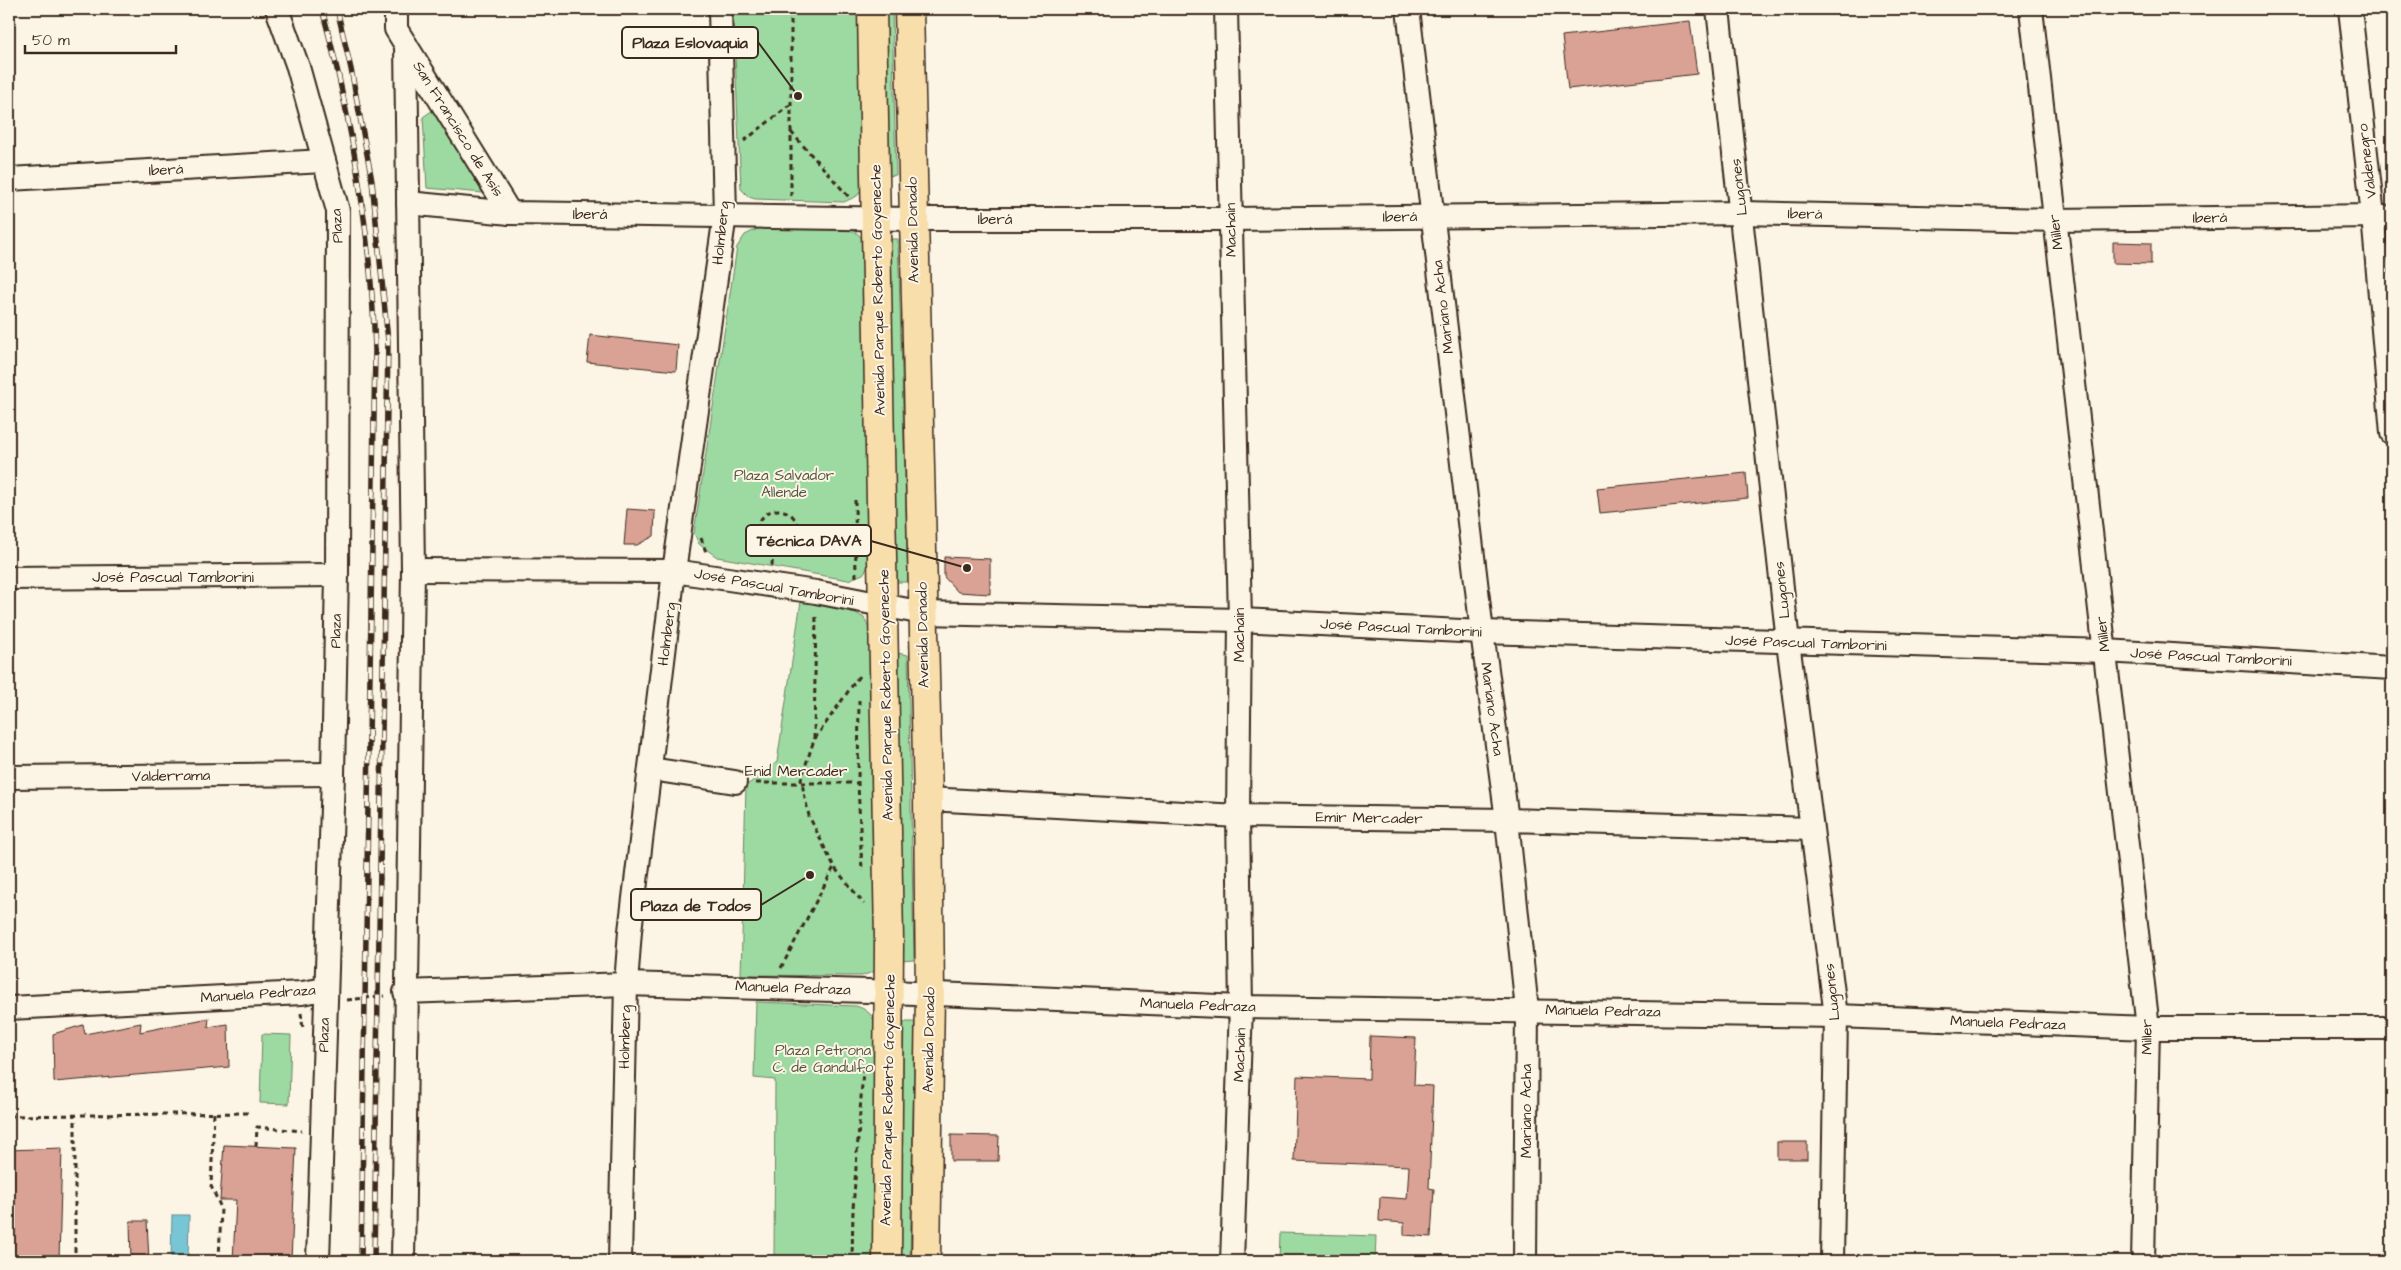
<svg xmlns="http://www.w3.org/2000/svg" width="2401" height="1270" font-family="'Architects Daughter',sans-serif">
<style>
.green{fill:#9ddaa1;stroke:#6c8260}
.water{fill:#78c6d5;stroke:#60888c}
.building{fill:#daa294;stroke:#3b2a1e}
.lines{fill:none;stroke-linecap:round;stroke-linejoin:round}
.minor-casing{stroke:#3b2a1e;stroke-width:26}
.major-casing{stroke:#3b2a1e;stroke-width:31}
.path{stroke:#3b2a1e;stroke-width:3;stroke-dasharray:5 4;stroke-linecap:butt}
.minor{stroke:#fcf5e5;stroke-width:22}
.major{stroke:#f8deab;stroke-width:28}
.rail-casing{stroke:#3b2a1e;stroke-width:5.5}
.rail{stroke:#fcf5e5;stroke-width:4;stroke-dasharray:11;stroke-linecap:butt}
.labels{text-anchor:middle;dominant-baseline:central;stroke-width:4;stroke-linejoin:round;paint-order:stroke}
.street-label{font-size:15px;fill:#3b2a1e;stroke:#fcf5e5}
.park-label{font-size:15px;fill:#54563f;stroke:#fcf5e5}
.leader{fill:none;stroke:#3b2a1e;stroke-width:2}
.callout-dot{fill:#3b2a1e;stroke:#fcf5e5;stroke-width:2}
.callout{fill:#fcf5e5;stroke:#3b2a1e;stroke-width:2}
.callout-label{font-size:16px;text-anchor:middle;font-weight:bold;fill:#3b2a1e}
</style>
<rect width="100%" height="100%" fill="#fcf5e5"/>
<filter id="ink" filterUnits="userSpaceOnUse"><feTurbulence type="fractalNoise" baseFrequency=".02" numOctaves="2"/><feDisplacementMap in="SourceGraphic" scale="10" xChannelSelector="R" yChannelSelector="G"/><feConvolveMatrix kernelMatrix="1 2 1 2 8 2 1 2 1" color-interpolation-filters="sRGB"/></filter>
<g filter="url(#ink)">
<g class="green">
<polygon points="733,9 858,9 864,186 857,196 844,202 755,199 749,197 741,189"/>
<polygon points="882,9 892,9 896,175 887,176"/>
<polygon points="433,110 483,193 427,188 423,117"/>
<path d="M759,228H848C857,232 863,237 865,246L868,567L863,574L848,580L717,557L699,544L694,533L737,247L745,235Z"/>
<polygon points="889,239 898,239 908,582 894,582"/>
<polygon points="801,601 856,613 864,618 871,632 879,965 875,971 862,976 741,975 746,786 777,762"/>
<polygon points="897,653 908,655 914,960 900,961"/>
<path d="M756,1002L856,1006C866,1009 871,1013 875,1023L874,1261H774L775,1080L754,1078Z"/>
<polygon points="904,1022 915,1022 910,1261 899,1261"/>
<polygon points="262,1034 291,1035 289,1104 260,1103"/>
<polygon points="1280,1233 1376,1236 1375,1261 1279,1261"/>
</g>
<polygon class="water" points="172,1215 189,1215 188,1261 171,1261"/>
<g class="building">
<polygon points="1690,21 1697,74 1568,89 1562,36"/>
<polygon points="2113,242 2151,243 2151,264 2113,263"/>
<polygon points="590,335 678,345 676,371 587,362"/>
<polygon points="1746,473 1748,498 1600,513 1597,488"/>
<polygon points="627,509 655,511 654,536 637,545 624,545"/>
<polygon points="944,557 990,559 990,594 958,592 944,577"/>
<polygon points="209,1018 208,1027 228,1024 229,1067 54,1082 53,1034 83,1025 85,1034 141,1023 140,1032"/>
<polygon points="1370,1036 1416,1038 1414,1085 1433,1086 1429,1188 1434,1189 1431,1237 1404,1235 1404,1223 1379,1221 1380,1197 1407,1199 1409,1166 1294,1161 1297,1076 1369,1079"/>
<polygon points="951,1135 999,1136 998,1161 951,1161"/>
<rect x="1777" y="1142" width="30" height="17"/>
<polygon points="224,1145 296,1148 291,1261 233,1261 236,1200 220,1200"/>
<polygon points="62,1148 59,1261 9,1261 9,1150"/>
<polygon points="130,1221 147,1221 149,1261 131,1261"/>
</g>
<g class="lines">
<defs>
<g id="minor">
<polyline points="277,9 298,67 338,211 337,575 333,774 318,1261"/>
<polyline points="396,9 396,29 510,213"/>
<polyline points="1226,9 1240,620 1238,816 1241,1007 1232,1261"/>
<polyline points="1408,9 1482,632 1507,820 1527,1010 1525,1261"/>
<polyline points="1718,9 1788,642 1836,1016 1832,1261"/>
<polyline points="2031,9 2148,1028 2143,1261"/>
<polyline points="2350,9 2373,216 2392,433"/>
<polyline points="9,179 324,161"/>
<polyline points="408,203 510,213 913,219 1231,219 1742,213 2055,220 2373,216 2392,218"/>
<polyline points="413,570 674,571 816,592 923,613 1240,620 1482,632 2105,651 2392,668"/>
<polyline points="9,578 337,575"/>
<polyline points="651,769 735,782"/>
<polyline points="9,777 333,774"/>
<polyline points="928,799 1238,816 1507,820 1811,829"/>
<polyline points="405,992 626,984 868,991 1241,1007 1836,1016 2148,1028 2392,1028"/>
<polyline points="9,1008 302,993 325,989"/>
<polyline points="403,1261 413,570 406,45"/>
<polyline points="620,1261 626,984 630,931 674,571 725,215 720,9"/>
</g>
<g id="major">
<polyline points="872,9 889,940 887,1261"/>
<polyline points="909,9 928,799 930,994 926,1261"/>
</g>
</defs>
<use href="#minor" class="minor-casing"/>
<use href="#major" class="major-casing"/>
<g class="path">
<polyline points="791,132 849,197"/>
<polyline points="744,141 790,105"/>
<polyline points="791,196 791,9"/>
<polyline points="855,500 856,579"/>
<circle cx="778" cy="530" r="20"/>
<polyline points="701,538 707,555"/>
<polyline points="772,566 773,549"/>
<polyline points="859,676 814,740 801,779 809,816 834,867 864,904"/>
<polyline points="859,700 858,783 862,871"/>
<polyline points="814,739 816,613"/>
<polyline points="756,783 858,783"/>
<polyline points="781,968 834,867"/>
<polyline points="347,1000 385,996"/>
<polyline points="301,1013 303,1029"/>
<polyline points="214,1113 211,1186 221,1208 219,1261"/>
<polyline points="9,1116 248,1113"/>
<polyline points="256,1146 257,1127 302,1131"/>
<polyline points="75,1261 75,1115"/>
<polyline points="852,1261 853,1209 863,1070"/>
</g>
<use href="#minor" class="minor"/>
<use href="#major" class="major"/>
<defs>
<g id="rail">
<path d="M322,9C352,120 371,234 375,350L361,1261"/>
<polyline points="337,9 351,69 372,181 388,341 374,1261"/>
</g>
</defs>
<use href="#rail" class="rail-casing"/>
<use href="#rail" class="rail"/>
</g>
</g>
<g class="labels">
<g class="street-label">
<text transform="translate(458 129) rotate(58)">San Francisco de Asís</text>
<text transform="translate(2367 161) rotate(-97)">Valdenegro</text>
<text transform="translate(166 170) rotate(-3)">Iberá</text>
<text transform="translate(1739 187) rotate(-97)">Lugones</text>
<text x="590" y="214">Iberá</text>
<text transform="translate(1805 214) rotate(1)">Iberá</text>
<text transform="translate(1400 217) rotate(-1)">Iberá</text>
<text transform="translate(2210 218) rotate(-1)">Iberá</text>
<text x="995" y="219">Iberá</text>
<text transform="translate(337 226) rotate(-93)">Plaza</text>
<text transform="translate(913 230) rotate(-91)">Avenida Donado</text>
<text transform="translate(1231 230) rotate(-91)">Machain</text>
<text transform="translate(2056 232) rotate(-97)">Miller</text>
<text transform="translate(721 233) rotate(-84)">Holmberg</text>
<text transform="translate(878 290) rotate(-91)">Avenida Parque Roberto Goyeneche</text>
<text transform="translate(1443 307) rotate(-97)">Mariano Acha</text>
<text x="173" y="577">José Pascual Tamborini</text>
<text transform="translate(774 587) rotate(10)">José Pascual Tamborini</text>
<text transform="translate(1782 590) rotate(-96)">Lugones</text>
<text transform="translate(1401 628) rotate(3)">José Pascual Tamborini</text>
<text transform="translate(336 631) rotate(-89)">Plaza</text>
<text transform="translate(667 634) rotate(-83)">Holmberg</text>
<text transform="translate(2103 634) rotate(-97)">Miller</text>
<text transform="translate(923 635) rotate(-91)">Avenida Donado</text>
<text transform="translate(1239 635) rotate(-90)">Machain</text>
<text transform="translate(1806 643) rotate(2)">José Pascual Tamborini</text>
<text transform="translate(2211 657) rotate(3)">José Pascual Tamborini</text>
<text transform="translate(886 695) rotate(-91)">Avenida Parque Roberto Goyeneche</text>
<text transform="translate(1492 709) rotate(82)">Mariano Acha</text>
<text x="796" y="771">Enid Mercader</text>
<text transform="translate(171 776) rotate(-1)">Valderrama</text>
<text transform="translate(1369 818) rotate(1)">Emir Mercader</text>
<text transform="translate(793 988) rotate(2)">Manuela Pedraza</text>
<text transform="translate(1832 992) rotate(-96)">Lugones</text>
<text transform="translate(258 994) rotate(-4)">Manuela Pedraza</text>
<text transform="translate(1198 1005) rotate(2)">Manuela Pedraza</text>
<text transform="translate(1603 1011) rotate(1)">Manuela Pedraza</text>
<text transform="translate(2008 1023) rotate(2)">Manuela Pedraza</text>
<text transform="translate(324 1035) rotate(-89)">Plaza</text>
<text transform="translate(625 1037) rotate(-89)">Holmberg</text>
<text transform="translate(2147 1037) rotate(-91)">Miller</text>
<text transform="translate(929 1040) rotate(-89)">Avenida Donado</text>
<text transform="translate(1240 1055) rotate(-88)">Machain</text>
<text transform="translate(888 1100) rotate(-89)">Avenida Parque Roberto Goyeneche</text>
<text transform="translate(1526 1111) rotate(-90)">Mariano Acha</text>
</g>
<g class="park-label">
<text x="784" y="475">Plaza Salvador<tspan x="784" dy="17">Allende</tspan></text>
<text x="823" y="1050">Plaza Petrona<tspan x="823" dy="17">C. de Gandulfo</tspan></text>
</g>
</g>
<path class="leader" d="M798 96L758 42M967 568L871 541M810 875L761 905"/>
<g class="callout-dot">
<circle cx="798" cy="96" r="5"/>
<circle cx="967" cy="568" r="5"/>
<circle cx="810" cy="875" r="5"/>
</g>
<g class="callout">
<rect x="622" y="27" width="136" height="31" rx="5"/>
<rect x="746" y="525" width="125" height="31" rx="5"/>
<rect x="631" y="889" width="130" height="31" rx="5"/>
</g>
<g class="callout-label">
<text x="690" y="48">Plaza Eslovaquia</text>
<text x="809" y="546">Técnica DAVA</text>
<text x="696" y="911">Plaza de Todos</text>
</g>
<rect width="2401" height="1270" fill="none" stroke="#fcf5e5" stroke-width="30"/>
<rect x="15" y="15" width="2371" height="1240" fill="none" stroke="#3b2a1e" stroke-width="2" filter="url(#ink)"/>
<path d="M25 45v8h151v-8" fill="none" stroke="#3b2a1e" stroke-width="2.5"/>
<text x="32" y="45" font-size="15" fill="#3b2a1e" stroke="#fcf5e5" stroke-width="4" paint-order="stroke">50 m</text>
</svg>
